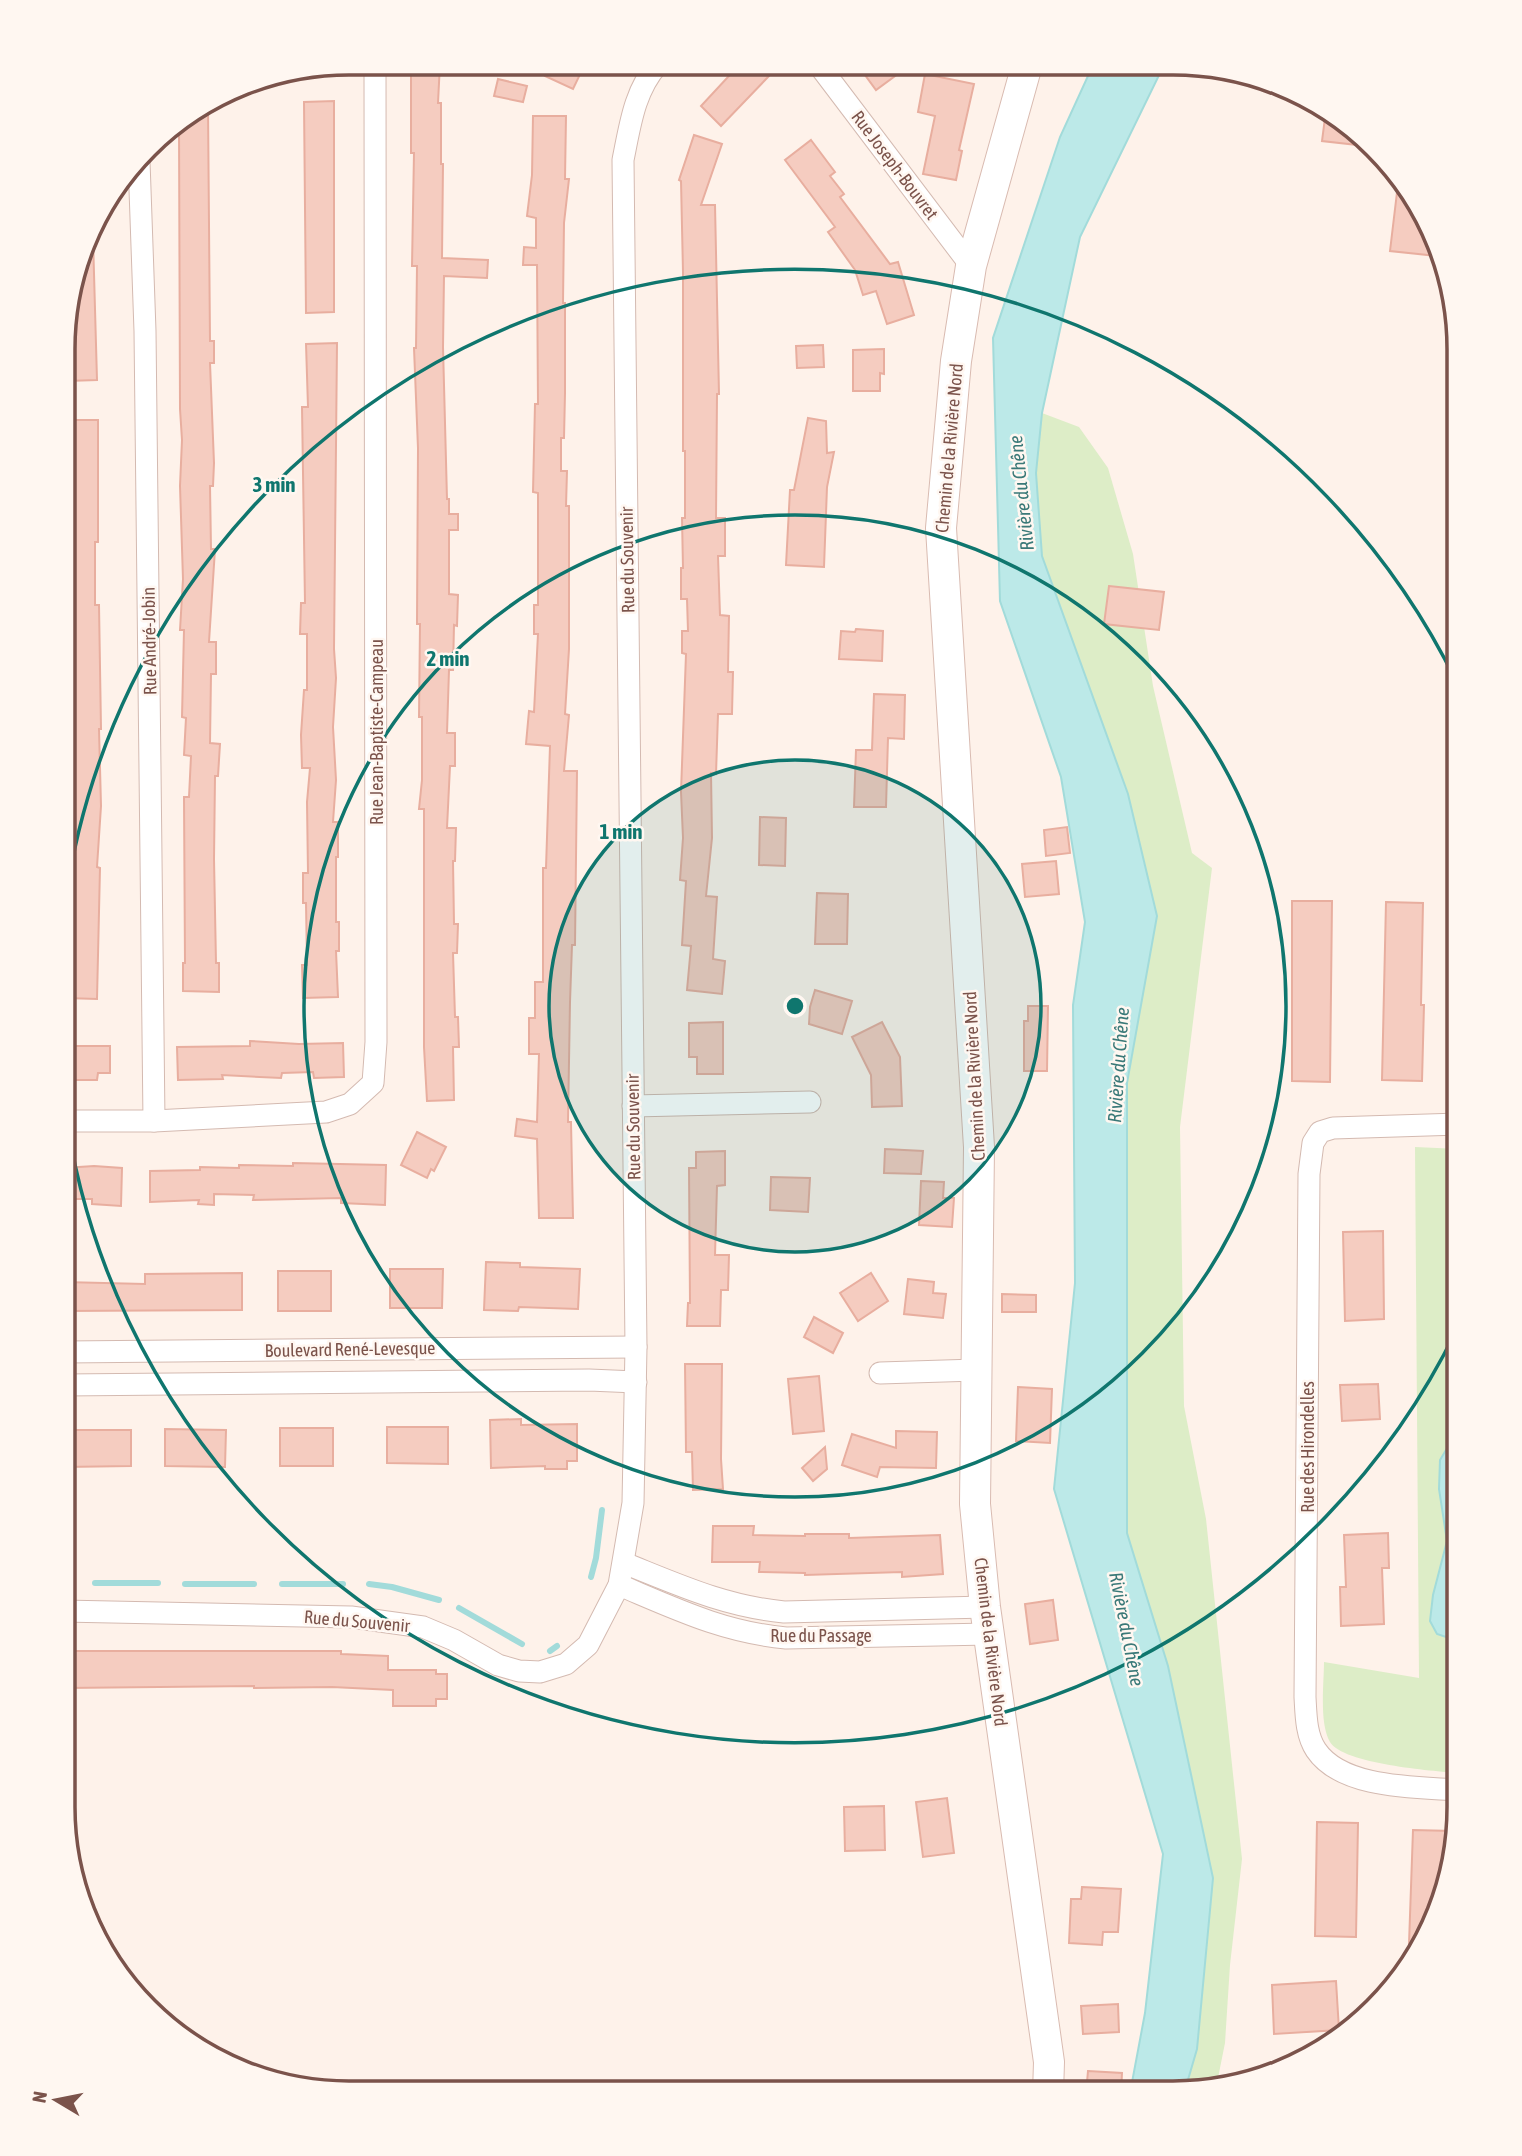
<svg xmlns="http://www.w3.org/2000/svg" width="1522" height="2156" font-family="'Asap Condensed',sans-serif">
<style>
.green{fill:#ddedc7}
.water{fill:#bce9e8;stroke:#a2dbda;stroke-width:2}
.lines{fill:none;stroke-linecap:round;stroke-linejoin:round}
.stream{stroke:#a2dbda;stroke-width:6}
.building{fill:#f5ccc0;stroke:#e8ae9f;stroke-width:2}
.street-casing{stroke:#d4bab1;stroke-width:23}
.secondary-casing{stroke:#d9bbb1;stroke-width:32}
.street{stroke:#fff;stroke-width:21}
.secondary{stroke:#fff;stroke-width:30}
.ring{fill:none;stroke:#0f766e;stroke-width:3.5}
.labels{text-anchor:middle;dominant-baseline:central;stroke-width:5;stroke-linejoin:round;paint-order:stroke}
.street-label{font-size:18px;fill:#7b534b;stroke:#fff7f1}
.water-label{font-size:19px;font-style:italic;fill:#3a7978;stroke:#fff7f1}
.rim{fill:none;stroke:#7b534b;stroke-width:3.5}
.centre{fill:#0f766e;stroke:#fff7f1;stroke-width:3.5}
.ring-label{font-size:21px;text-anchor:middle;font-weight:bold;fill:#0f766e;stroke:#fff7f1;stroke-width:5;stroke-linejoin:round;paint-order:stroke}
</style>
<rect width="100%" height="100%" fill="#fef2ea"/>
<g class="green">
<polygon points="1042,413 1079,427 1108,468 1133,554 1153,686 1192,853 1212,868 1180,1127 1184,1406 1206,1519 1242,1859 1230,1965 1225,2043 1217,2083 1185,2090 1197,2049 1168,1666 1127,1533 1127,1083 1157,916 1128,794 1042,555 1036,473"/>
<path d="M1415,1147L1459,1149L1458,1773C1433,1771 1343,1764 1330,1742C1319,1723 1324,1684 1324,1662L1419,1678Z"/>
</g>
<g class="water">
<polygon points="1093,65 1164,65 1080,237 1042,413 1036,473 1042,556 1128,794 1157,916 1127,1083 1127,1533 1168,1666 1213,1878 1197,2049 1185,2090 1173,2093 1130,2093 1145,2013 1163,1854 1054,1489 1075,1283 1073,1005 1085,922 1061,777 1000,601 993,338 1060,137"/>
<polygon points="1459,1440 1458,1637 1449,1638 1437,1634 1430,1621 1433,1595 1447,1541 1439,1489 1440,1460 1449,1445"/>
</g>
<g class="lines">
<g class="stream">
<polyline points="591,1577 596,1558 602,1510"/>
<polyline points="63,1582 68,1582"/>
<polyline points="95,1583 158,1583"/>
<polyline points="185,1584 254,1584"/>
<polyline points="282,1584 343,1584"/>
<polyline points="369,1584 392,1587 439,1600"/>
<polyline points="459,1608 522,1644"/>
<polyline points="550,1651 557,1646"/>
</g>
</g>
<g class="building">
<polygon points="411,63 440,63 438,103 441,103 441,164 443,164 442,258 488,260 487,278 444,276 443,347 447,499 449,499 449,514 458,514 458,530 449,530 449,594 458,595 457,626 454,625 453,670 449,670 447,733 455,733 455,766 450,766 447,828 456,828 455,861 453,861 454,924 458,924 457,953 453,953 455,1017 458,1017 459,1047 453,1047 454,1100 427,1101 424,1047 424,809 419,809 422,780 422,717 419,717 420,624 417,624 418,448 414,348 416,348 417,266 412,266 414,153 411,153"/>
<polygon points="551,64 585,64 573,89 545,76"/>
<polygon points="740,64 757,64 769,76 721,126 701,106"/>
<polygon points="857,64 875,65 910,65 876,90"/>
<polygon points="925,74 974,84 959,150 962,151 956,180 923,174 935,116 918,112"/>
<polygon points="498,79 527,86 523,102 494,96"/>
<polygon points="334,101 334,312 306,313 304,102"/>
<polygon points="208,106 210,341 214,341 214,363 210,363 214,463 213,486 210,486 211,549 215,549 209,642 216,642 216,674 211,674 210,743 220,744 218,776 215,776 214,859 216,963 219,963 219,992 183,991 183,963 185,963 184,797 189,797 191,756 184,755 186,718 182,717 184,630 180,630 183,579 180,486 182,440 180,409 179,124"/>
<polygon points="1326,110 1347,122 1366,146 1322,141"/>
<polygon points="533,116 566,116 565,179 569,179 564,223 563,303 565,303 565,393 564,438 561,438 561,471 567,471 566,506 569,506 569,649 565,714 569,715 564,771 577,771 575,945 572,945 570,1002 568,1122 571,1122 573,1218 539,1218 537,1139 515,1136 517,1119 537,1122 539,1054 529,1054 529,1018 535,1018 535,982 543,982 543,868 546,868 550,746 526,744 529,711 534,712 538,634 534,634 534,605 538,605 538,493 533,492 535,404 538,404 537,265 523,265 524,247 536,248 536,218 527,216 532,175"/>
<polygon points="694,135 722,144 701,205 715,205 719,394 717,394 716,518 725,518 725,556 718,556 720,615 729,616 728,672 733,672 732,714 718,714 716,774 711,773 712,838 706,896 717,897 713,959 725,961 722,994 687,990 691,946 682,945 686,881 680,880 683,838 681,792 686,654 682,653 682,631 688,631 687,599 681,599 681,568 683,568 682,518 685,518 685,451 683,451 683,272 681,181 679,180"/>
<polygon points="811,140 835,172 830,176 844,194 840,197 890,264 898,262 914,315 887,324 876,291 863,295 855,270 828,232 835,227 785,160"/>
<polygon points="1398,184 1430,223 1437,256 1390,251"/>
<polygon points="91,238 93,238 97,380 67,381 66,312"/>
<polygon points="337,343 334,649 336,678 333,727 336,780 333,822 338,822 338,857 336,857 336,922 339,922 339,951 336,951 338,997 303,998 302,965 307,965 306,903 303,903 303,873 308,873 307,802 310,768 302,768 301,735 304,690 307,690 307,634 300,634 301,603 305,603 302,407 308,407 306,344"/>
<polygon points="823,345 824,367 797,368 796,346"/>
<polygon points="884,349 884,374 880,373 880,391 853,391 853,350"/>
<polygon points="808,418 826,421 827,453 834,452 827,487 824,567 786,565 790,490 794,490"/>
<polygon points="70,420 98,420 98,542 95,542 95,605 99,605 101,729 99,729 101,806 97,867 100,868 97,999 65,998 72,843 68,843 72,783 69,783 70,635 65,635 65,465 69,465"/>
<polygon points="1109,586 1164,592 1159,630 1104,624"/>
<polygon points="856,629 883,631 882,661 839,659 841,631 855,632"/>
<polygon points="874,694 905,695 904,739 888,738 886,807 854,807 856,750 872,750"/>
<polygon points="760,817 786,818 785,866 759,865"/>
<polygon points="1067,827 1070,853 1046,856 1044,830"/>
<polygon points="1056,861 1059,894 1025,897 1022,864"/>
<polygon points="817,893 848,894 847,944 815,944"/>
<polygon points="1292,901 1332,901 1330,1082 1292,1081"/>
<polygon points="1386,902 1423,903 1421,1005 1424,1005 1422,1081 1382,1080"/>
<polygon points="815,990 852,1001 842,1034 809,1024 810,1007"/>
<polygon points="1028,1006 1048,1006 1047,1071 1024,1071 1024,1021 1028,1021"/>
<polygon points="723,1022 723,1074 697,1074 697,1057 689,1057 689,1023"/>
<polygon points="882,1022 900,1057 902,1106 872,1107 871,1075 852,1037"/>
<polygon points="250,1041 299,1044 343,1043 344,1077 314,1078 313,1072 282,1073 281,1078 222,1075 223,1079 178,1080 177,1047 250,1046"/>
<polygon points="75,1046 110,1046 110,1073 98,1073 97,1080 75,1080"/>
<polygon points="417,1132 446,1147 434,1171 431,1169 427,1178 401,1165"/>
<polygon points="885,1149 923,1151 921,1174 884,1173"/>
<polygon points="725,1151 725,1185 717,1186 715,1255 729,1255 728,1290 721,1290 720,1326 687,1326 688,1303 690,1303 689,1168 696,1168 696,1152"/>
<polygon points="293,1163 386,1165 385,1205 341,1203 341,1198 253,1200 254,1195 214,1194 214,1205 198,1204 199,1200 150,1202 150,1171 200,1170 200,1167 239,1168 239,1165 293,1166"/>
<polygon points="94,1166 122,1168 121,1206 92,1204 92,1199 64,1199 64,1168"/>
<polygon points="771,1177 810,1178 808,1212 770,1210"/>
<polygon points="921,1181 944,1182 943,1198 954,1198 952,1227 919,1225"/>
<polygon points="1383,1231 1384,1319 1345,1321 1343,1232"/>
<polygon points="486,1262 520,1263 520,1267 580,1269 578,1309 519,1307 518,1311 484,1310"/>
<polygon points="390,1269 443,1269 442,1308 390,1308"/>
<rect x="278" y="1271" width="53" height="40"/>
<polygon points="242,1273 242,1310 64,1311 64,1282 145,1284 145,1274"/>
<polygon points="871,1273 888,1301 858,1321 840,1293"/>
<polygon points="908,1279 934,1282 933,1293 946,1294 943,1318 904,1314"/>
<polygon points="1002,1294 1036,1295 1036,1312 1002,1312"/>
<polygon points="814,1317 843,1333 833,1353 804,1337"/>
<polygon points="685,1364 722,1364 721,1459 723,1489 693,1490 692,1452 686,1452"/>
<polygon points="819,1376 824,1431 793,1434 788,1379"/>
<polygon points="1378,1384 1380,1419 1342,1421 1340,1385"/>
<polygon points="1018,1387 1052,1389 1050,1443 1016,1441"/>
<polygon points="521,1419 521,1425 577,1424 577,1461 567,1461 567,1469 545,1469 545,1466 491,1468 490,1420"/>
<polygon points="387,1427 448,1427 448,1464 387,1463"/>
<rect x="280" y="1428" width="53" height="38"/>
<polygon points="165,1429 226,1430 225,1467 165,1466"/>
<polygon points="64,1430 131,1430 131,1466 64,1467"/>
<polygon points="896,1431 937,1432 936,1468 880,1467 877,1477 842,1465 852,1434 896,1448"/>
<polygon points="825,1447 827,1469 813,1481 802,1468"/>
<polygon points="713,1526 754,1526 753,1535 805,1536 805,1534 849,1534 849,1538 940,1535 943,1574 902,1577 902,1572 805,1575 805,1573 759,1572 760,1562 712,1562"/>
<polygon points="1388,1533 1389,1568 1382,1568 1384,1624 1341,1626 1340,1587 1346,1587 1344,1535"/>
<polygon points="1053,1600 1058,1640 1030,1644 1025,1604"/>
<polygon points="66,1651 341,1651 341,1654 388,1656 388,1670 436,1670 436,1674 447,1674 447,1699 436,1699 436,1706 393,1706 393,1690 332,1687 254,1688 254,1686 65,1688"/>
<polygon points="947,1798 954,1853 923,1857 916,1802"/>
<polygon points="884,1806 885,1850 845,1851 844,1807"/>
<polygon points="1317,1822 1358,1823 1356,1937 1315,1936"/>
<polygon points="1413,1830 1453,1831 1453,1855 1444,1899 1421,1944 1409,1944"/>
<polygon points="1082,1887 1121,1889 1118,1932 1103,1932 1102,1945 1069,1943 1071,1899 1081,1899"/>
<polygon points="1336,1981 1339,2030 1274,2034 1272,1985"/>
<polygon points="1118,2004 1119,2032 1083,2034 1081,2006"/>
<polygon points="1088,2071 1122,2073 1121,2093 1086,2093"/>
</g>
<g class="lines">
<defs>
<g id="street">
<polyline points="818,64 971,266"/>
<polyline points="139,161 145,331 154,1121"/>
<polyline points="633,1106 810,1102"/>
<polyline points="64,1121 154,1121 326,1112 350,1104 373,1083 376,1042 375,63"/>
<polyline points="64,1352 636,1347"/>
<polyline points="880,1373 976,1370"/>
<polyline points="64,1385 589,1380 636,1382"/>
<path d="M624,1563C679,1585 724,1606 784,1612L985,1607"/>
<path d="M619,1585C676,1609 723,1632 786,1638L989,1634"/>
<path d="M63,1611L351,1617L423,1627L454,1640L498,1665L519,1671L540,1672L566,1664L588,1645L619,1585L633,1503L636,1347L623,160C630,126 634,91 658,64"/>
<path d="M1458,1790C1417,1787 1342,1789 1316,1750C1306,1735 1306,1715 1305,1697L1309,1174L1313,1143L1320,1132L1333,1128L1459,1124"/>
</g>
<polyline id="secondary" points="1027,65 971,266 956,361 941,528 979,1147 975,1504 985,1607 1049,2062 1048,2093"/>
</defs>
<use href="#street" class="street-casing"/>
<use href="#secondary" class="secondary-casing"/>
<use href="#street" class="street"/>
<use href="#secondary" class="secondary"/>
</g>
<circle cx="795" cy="1006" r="246" fill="#0f766e" fill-opacity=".12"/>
<g class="ring">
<circle cx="795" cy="1006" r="246"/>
<circle cx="795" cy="1006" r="491"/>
<path d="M1457 1329A737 737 0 0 1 64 1102M65 903A737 737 0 0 1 1457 683"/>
</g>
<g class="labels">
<g class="street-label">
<text transform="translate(895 165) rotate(53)">Rue Joseph-Bouvret</text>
<text transform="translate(949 448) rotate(-85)">Chemin de la Rivière Nord</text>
<text transform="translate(627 560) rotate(-91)">Rue du Souvenir</text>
<text transform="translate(149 641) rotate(-91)">Rue André-Jobin</text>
<text transform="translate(376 732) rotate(-90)">Rue Jean-Baptiste-Campeau</text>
<text transform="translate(974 1076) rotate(-93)">Chemin de la Rivière Nord</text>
<text transform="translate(633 1127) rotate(-91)">Rue du Souvenir</text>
<text transform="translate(350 1349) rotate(-1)">Boulevard René-Levesque</text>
<text transform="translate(1307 1447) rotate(-90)">Rue des Hirondelles</text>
<text transform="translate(357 1621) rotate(5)">Rue du Souvenir</text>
<text x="821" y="1635">Rue du Passage</text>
<text transform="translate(991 1642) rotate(83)">Chemin de la Rivière Nord</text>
</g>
<g class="water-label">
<text transform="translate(1021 493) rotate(-96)">Rivière du Chêne</text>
<text transform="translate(1118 1065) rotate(-86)">Rivière du Chêne</text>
<text transform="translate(1127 1629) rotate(79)">Rivière du Chêne</text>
</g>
</g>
<path d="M0 0H1522V2156H0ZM349 75H1173A274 274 0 0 1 1447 349V1807A274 274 0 0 1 1173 2081H349A274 274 0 0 1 75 1807V349A274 274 0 0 1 349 75Z" fill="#fff7f1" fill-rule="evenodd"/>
<path class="rim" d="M349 75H1173A274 274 0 0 1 1447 349V1807A274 274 0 0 1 1173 2081H349A274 274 0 0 1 75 1807V349A274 274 0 0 1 349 75Z"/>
<circle cx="795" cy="1006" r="10" class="centre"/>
<g class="ring-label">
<text x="274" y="492">3 min</text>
<text x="448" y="666">2 min</text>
<text x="621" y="839">1 min</text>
</g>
<g transform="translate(56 2100) rotate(280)" stroke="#fff7f1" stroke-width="5" paint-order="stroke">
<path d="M0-5L12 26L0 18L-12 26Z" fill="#7b534b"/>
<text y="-10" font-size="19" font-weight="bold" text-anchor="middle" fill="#7b534b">N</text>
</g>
</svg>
